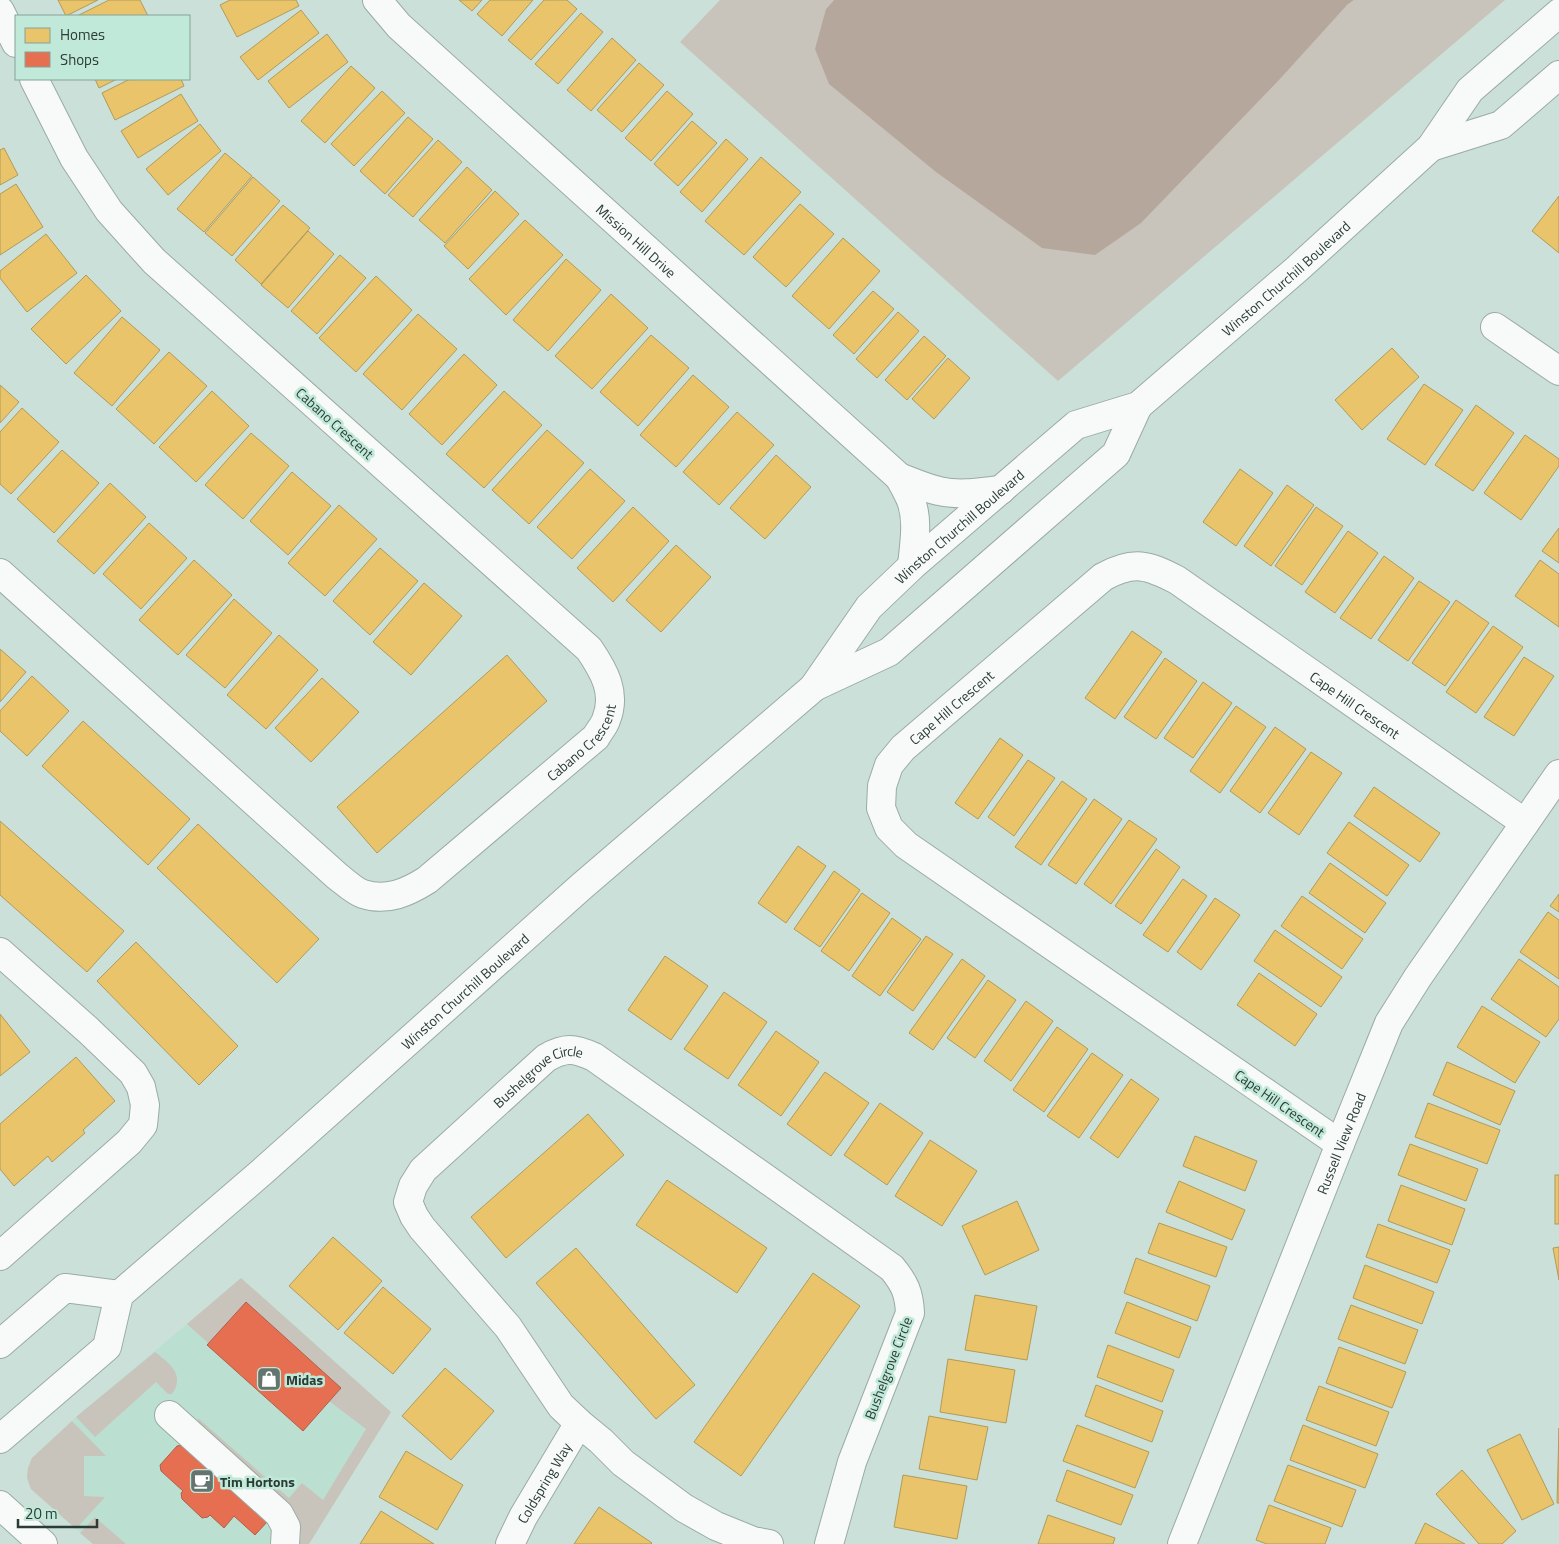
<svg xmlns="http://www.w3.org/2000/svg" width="1559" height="1544" font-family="'Titillium Web',sans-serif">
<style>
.built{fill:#bbe0d2}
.green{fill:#c9c4bb}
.water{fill:#b6a79c}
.homes{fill:#e9c46a;stroke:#b09b5a}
.shops{fill:#e76f51;stroke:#af5f49}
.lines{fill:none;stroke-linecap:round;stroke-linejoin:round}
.minor-casing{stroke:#9aaba4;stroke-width:30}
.major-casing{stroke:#9aaba4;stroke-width:30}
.minor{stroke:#f7faf9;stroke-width:28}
.major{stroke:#f7faf9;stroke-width:28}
.labels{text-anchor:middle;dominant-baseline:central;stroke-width:5;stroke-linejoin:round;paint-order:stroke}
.street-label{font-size:14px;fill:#2b3b35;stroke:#c1e9da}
.poi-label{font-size:14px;font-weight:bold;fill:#2b3b35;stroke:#c1e9da;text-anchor:start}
</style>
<rect width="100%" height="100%" fill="#cae0d8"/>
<polygon class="built" points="241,1278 391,1412 309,1544 93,1544 31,1489 27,1478 28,1468 32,1458 76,1417 187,1324"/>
<g class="green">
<polygon points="720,0 834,0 826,9 1347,5 1354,0 1505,0 1058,381 680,42"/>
<polygon points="241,1278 391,1412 309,1544 300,1544 301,1527 296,1519 199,1433 198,1418 289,1498 302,1483 323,1500 366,1429 329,1401 341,1388 246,1302 209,1344 187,1324"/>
<path d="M155,1352C169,1363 186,1375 172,1394H168L156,1382L95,1437L76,1417Z"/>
<polygon points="72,1421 106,1456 84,1456 84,1496 105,1497 76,1529 31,1489 27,1478 28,1468 32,1458"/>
<polygon points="95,1517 126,1544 93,1544 80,1533"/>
</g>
<polygon class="water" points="834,0 1354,0 1347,5 1279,80 1141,223 1095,255 1042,248 936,172 829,84 815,49 826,9"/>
<g class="homes">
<polygon points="58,0 98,0 66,16"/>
<polygon points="109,0 140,0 148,16 77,16"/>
<polygon points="230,0 296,0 299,6 237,37 220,5"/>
<polygon points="459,0 482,0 472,11"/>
<polygon points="490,0 533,0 502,36 477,14"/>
<polygon points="544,0 567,0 577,9 531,60 508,40"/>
<polygon points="301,10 319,33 258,80 240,57"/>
<polygon points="581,13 603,32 558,84 535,64"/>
<polygon points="327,34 348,62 289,108 268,81"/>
<polygon points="612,38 636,60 591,111 567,90"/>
<polygon points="639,63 664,85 622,132 597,110"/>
<polygon points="351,66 375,88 325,143 301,121"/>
<polygon points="95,79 117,79 99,88"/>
<polygon points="130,79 181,79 184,86 115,120 102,93"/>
<polygon points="382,91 405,113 354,166 331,144"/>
<polygon points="667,91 693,114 651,161 625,138"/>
<polygon points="181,94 198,121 138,158 121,131"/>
<polygon points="408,117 433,139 385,194 360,171"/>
<polygon points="692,121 717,143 678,186 654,164"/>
<polygon points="200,124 221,151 168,195 146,169"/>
<polygon points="726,139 748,159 702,212 680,192"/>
<polygon points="438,140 462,162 413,217 388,195"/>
<polygon points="4,148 18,175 0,185 0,150"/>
<polygon points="225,153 252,176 204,232 177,209"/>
<polygon points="761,157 801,192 744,255 705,221"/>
<polygon points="467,167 492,190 445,243 419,220"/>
<polygon points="253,177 280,201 232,256 205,233"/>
<polygon points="16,184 43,227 0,255 0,194"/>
<polygon points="495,191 519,214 468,269 444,246"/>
<polygon points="1559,196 1559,253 1532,231"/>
<polygon points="800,204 834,234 786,287 753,257"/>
<polygon points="283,205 310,228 261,284 235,260"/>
<polygon points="525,220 563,255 506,315 469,279"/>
<polygon points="308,231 334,254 288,308 261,285"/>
<polygon points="46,234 77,273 27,312 0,278 0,271"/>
<polygon points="843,238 880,271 829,329 792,296"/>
<polygon points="340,255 366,278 317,334 291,311"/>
<polygon points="566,259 601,290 548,351 513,320"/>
<polygon points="86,275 121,311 66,364 31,329"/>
<polygon points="376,276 412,310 356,372 319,338"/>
<polygon points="873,291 894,309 854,354 833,335"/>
<polygon points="611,294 648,328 592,389 555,356"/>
<polygon points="898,312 919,331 877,378 856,359"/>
<polygon points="418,314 457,349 402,410 363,374"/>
<polygon points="122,317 160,350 112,406 74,373"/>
<polygon points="651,335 689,368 638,426 600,392"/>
<polygon points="924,336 946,356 907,400 885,380"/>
<polygon points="1392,348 1419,377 1362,430 1335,400"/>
<polygon points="169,352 207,386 154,444 116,409"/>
<polygon points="464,354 497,385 442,445 409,414"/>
<polygon points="948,358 970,378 934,419 912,399"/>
<polygon points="693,375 729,407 676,467 640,435"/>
<polygon points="1424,384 1463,410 1425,465 1387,439"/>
<polygon points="0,385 19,402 0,423"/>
<polygon points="212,391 249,426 196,482 159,447"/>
<polygon points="504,391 542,425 484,488 446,454"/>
<polygon points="1476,405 1514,433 1473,491 1435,465"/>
<polygon points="22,408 59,442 11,494 0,484 0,432"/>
<polygon points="737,412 774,445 719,505 683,472"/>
<polygon points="547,430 584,463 529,524 492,490"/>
<polygon points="251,433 289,466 243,519 205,485"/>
<polygon points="1525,435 1559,459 1559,466 1521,520 1484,493"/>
<polygon points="62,450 99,483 54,533 17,499"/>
<polygon points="776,455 811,487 765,539 730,508"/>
<polygon points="590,469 625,501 572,559 537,527"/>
<polygon points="1240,469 1273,493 1236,546 1203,522"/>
<polygon points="292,472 331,506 288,555 250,521"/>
<polygon points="110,483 146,517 94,574 57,541"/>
<polygon points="1287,485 1314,505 1271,566 1244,546"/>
<polygon points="339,505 377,539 325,596 288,563"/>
<polygon points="633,507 669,541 613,602 577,568"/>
<polygon points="1316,507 1343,526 1302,585 1275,566"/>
<polygon points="149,523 187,558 141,609 103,574"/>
<polygon points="1559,528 1559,563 1542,551"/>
<polygon points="1348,531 1378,553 1335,613 1305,592"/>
<polygon points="676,545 711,577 661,632 626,600"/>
<polygon points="380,548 418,581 370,635 333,601"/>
<polygon points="1384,556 1414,578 1371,639 1340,618"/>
<polygon points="194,560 232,595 178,655 139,620"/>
<polygon points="1540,560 1559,574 1559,627 1515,596"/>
<polygon points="1419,581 1450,602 1408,661 1378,640"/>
<polygon points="424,583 462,616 411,675 373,642"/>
<polygon points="234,599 272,633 225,688 186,655"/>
<polygon points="1456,600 1489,623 1445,686 1412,663"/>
<polygon points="1493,626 1523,647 1476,713 1446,692"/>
<polygon points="1132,631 1162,652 1115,719 1085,698"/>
<polygon points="279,635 318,670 266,729 227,695"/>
<polygon points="0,649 26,672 0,702"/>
<polygon points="507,655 547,701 377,853 337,807"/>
<polygon points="1524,657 1554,676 1514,736 1484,717"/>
<polygon points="1165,658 1197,681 1156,739 1124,717"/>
<polygon points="32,676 69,711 27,756 0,731 0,711"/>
<polygon points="322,678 359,712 311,762 275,728"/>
<polygon points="1203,682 1232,703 1193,758 1164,738"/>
<polygon points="1236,706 1266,727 1220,793 1190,771"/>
<polygon points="83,721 190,819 148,865 42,766"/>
<polygon points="1275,727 1306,749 1260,813 1230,791"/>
<polygon points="1000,738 1023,755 978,819 955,803"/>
<polygon points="1311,752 1342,773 1299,835 1268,813"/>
<polygon points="1028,760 1055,778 1014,836 988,817"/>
<polygon points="1062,781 1087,799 1041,865 1015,847"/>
<polygon points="1374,787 1440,833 1420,862 1354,816"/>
<polygon points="1094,799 1122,819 1076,884 1048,865"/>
<polygon points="1129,820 1157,839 1111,904 1084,884"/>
<polygon points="0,821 124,931 87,972 0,895"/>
<polygon points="1349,822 1409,865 1387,896 1327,853"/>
<polygon points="198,824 319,939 277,983 157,868"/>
<polygon points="798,846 826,866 786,923 758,903"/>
<polygon points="1156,849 1180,867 1141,924 1115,906"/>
<polygon points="1330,863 1386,903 1365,933 1309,893"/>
<polygon points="834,871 860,890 820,947 794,929"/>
<polygon points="1183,879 1207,896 1168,952 1143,935"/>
<polygon points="862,893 890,913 849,971 821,951"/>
<polygon points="1559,894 1559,912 1550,906"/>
<polygon points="1302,896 1363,939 1342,969 1281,926"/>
<polygon points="1215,898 1240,915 1201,970 1177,952"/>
<polygon points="1548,912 1559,920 1559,979 1520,952"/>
<polygon points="892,918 921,939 880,996 852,976"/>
<polygon points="1275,930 1342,977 1321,1007 1254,961"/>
<polygon points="926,936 953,954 913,1011 887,992"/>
<polygon points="136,942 238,1046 199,1085 97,981"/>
<polygon points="665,956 708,986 671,1040 628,1010"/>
<polygon points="962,959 985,976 933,1050 909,1033"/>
<polygon points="1519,959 1559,987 1559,1019 1546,1037 1491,999"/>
<polygon points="1259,973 1317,1014 1295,1046 1237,1005"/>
<polygon points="988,980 1016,1000 975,1058 947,1038"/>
<polygon points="724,992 767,1022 728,1079 684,1049"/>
<polygon points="1026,1001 1053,1021 1011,1081 984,1061"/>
<polygon points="1482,1006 1540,1042 1515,1083 1457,1047"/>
<polygon points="0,1014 30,1052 0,1076"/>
<polygon points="1057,1027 1088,1049 1044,1112 1013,1090"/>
<polygon points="776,1031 819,1062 781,1116 738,1085"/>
<polygon points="1092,1053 1123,1075 1079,1138 1047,1116"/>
<polygon points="76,1057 115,1101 83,1130 85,1133 52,1162 48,1156 14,1186 0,1169 0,1124"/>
<polygon points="1447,1062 1515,1091 1500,1125 1433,1095"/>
<polygon points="825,1072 869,1103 831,1156 787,1124"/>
<polygon points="1131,1079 1159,1099 1118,1158 1090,1138"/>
<polygon points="880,1103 923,1133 887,1185 844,1155"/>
<polygon points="1428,1103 1500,1130 1487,1164 1415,1137"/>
<polygon points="588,1114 624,1155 506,1258 471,1217"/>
<polygon points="1195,1136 1257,1161 1245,1191 1183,1166"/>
<polygon points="930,1140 977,1171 942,1226 895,1196"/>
<polygon points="1410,1144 1478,1169 1466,1201 1398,1175"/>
<rect x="1555" y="1175" width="4" height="49"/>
<polygon points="667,1180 767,1248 737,1293 636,1225"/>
<polygon points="1179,1181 1245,1210 1232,1240 1166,1212"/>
<polygon points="1401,1185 1465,1209 1452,1245 1388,1221"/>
<polygon points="1017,1201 1039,1250 985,1275 962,1226"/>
<polygon points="1159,1223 1227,1247 1216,1277 1148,1253"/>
<polygon points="1378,1224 1450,1250 1437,1283 1366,1257"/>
<polygon points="333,1237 382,1281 338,1330 289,1286"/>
<polygon points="1559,1247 1559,1280 1553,1248"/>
<polygon points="576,1248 695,1385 656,1419 536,1283"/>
<polygon points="1136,1258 1210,1286 1197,1321 1124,1293"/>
<polygon points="1365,1265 1434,1292 1422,1324 1353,1298"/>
<polygon points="813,1273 860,1306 741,1476 694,1442"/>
<polygon points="383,1287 431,1329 393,1374 344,1333"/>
<polygon points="975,1295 1037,1306 1027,1360 965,1350"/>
<polygon points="1127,1302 1191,1327 1179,1358 1115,1333"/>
<polygon points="1351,1305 1418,1330 1405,1364 1338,1339"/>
<polygon points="1108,1345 1174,1370 1162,1402 1097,1377"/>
<polygon points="1339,1347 1406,1372 1392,1408 1326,1383"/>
<polygon points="948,1359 1015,1370 1006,1423 940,1412"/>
<polygon points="445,1368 494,1411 451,1460 402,1416"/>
<polygon points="1096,1385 1163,1411 1152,1442 1085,1416"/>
<polygon points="1319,1386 1389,1412 1376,1446 1306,1420"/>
<polygon points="929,1416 988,1427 977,1480 919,1469"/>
<polygon points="1077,1425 1149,1452 1135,1488 1063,1461"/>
<polygon points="1303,1425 1378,1454 1365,1488 1290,1460"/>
<polygon points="1559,1428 1559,1503 1557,1503"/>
<polygon points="1520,1434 1554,1504 1522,1520 1487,1450"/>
<polygon points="406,1451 463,1485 437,1530 379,1497"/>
<polygon points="1288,1465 1356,1490 1342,1527 1274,1501"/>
<polygon points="1067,1470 1133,1495 1121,1525 1056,1501"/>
<polygon points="1462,1470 1516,1531 1502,1544 1479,1544 1436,1494"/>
<polygon points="903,1475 967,1486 957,1539 894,1527"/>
<polygon points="1269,1505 1331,1528 1325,1544 1267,1544 1256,1540"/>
<polygon points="599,1507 652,1543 651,1544 574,1544"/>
<polygon points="381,1511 434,1544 360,1544"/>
<polygon points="1048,1515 1115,1538 1113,1544 1038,1544"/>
<polygon points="1425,1523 1465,1544 1415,1544"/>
</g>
<g class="shops">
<polygon points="246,1302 341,1388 303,1431 207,1345"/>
<polygon points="183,1445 268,1521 255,1535 234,1516 224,1528 210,1515 208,1517 202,1518 182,1499 181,1493 183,1491 161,1471 160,1465 177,1446"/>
</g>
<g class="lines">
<defs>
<g id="minor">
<path id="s1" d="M377,0L399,26L899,477C903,484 907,491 910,498C919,519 914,544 912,566"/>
<polyline points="0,11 16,43"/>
<polyline points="1495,327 1559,371"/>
<path d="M899,477C912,482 925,488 939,491C960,496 981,492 1001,490"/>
<path id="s2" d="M0,573L337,876C345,882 354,891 363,894C387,902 408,892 427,880L596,737C599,731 604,726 606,720C617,693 604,671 589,649L154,261L109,211L74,158L34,79"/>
<polyline points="0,952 88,1030 133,1073 141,1087 145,1105 143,1125 129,1142 0,1256"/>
<path id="s3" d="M1340,1144L906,845L889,828L881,808L882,786L889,765L903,748L1103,577C1134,560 1148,565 1177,580L1525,823"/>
<polyline points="169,1415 279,1514 286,1527 285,1544"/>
<polyline points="0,1505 43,1544"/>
<path id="s4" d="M510,1544L523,1517L579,1423"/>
<path id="s5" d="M769,1544L753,1541L716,1526L684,1508L623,1463L601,1441L579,1423L561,1406L508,1327L422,1228L414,1216L408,1202L413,1186L423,1170L546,1058C565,1047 574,1048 594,1057L892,1268C905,1284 909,1293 910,1313L852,1462L829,1544"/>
<path id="s6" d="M1182,1544L1340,1144L1389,1023L1418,977L1559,774"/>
</g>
<g id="major">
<polyline points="1431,147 1501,125 1559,75"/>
<polyline points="814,687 889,652 1116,454 1138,406"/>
<polyline points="0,1344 65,1288 119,1295"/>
<path id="s7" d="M0,1439L107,1347L119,1295L263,1171L582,886L813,688L869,607L912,566L1076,425L1138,406L1297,269L1431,147L1470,90L1559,13"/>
</g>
</defs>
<use href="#minor" class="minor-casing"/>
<use href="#major" class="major-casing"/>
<use href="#minor" class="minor"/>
<use href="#major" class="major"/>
</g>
<defs>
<symbol id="shop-square" viewBox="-11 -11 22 22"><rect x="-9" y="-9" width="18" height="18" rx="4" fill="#63756e" stroke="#c1e9da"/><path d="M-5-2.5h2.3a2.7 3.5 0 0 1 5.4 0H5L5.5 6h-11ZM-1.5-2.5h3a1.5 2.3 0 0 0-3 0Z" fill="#fff"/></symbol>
<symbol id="cafe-square" viewBox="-11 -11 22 22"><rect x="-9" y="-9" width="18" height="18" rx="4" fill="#63756e" stroke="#c1e9da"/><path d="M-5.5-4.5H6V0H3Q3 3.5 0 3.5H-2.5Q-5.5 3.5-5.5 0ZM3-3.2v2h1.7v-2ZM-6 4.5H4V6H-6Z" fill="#fff"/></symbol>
</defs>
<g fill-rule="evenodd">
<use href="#shop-square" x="255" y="1365" width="28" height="28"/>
<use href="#cafe-square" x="188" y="1467" width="28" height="28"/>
</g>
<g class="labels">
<g class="street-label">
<text stroke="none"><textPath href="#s1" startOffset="354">Mission Hill Drive</textPath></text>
<text stroke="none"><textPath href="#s7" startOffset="1751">Winston Churchill Boulevard</textPath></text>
<text transform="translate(335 423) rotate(42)">Cabano Crescent</text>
<text stroke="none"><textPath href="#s7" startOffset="1336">Winston Churchill Boulevard</textPath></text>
<text stroke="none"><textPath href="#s3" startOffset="1198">Cape Hill Crescent</textPath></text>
<text stroke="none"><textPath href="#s3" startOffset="702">Cape Hill Crescent</textPath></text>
<text stroke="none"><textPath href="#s2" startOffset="761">Cabano Crescent</textPath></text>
<text stroke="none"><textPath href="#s7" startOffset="655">Winston Churchill Boulevard</textPath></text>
<text stroke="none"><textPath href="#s5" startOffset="696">Bushelgrove Circle</textPath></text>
<text transform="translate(1280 1103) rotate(35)">Cape Hill Crescent</text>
<text stroke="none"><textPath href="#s6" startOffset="431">Russell View Road</textPath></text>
<text transform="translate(888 1368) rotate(-69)">Bushelgrove Circle</text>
<text stroke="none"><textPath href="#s4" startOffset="70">Coldspring Way</textPath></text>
</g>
<g class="poi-label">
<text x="286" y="1379">Midas</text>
<text x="220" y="1481">Tim Hortons</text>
</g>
</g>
<rect x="15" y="15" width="175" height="65" fill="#c1e9da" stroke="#85a398"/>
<rect x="25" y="28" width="25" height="15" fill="#e9c46a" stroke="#85a398"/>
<text x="60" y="40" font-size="15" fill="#2b3b35">Homes</text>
<rect x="25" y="52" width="25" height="15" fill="#e76f51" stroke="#85a398"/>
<text x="60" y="65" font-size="15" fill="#2b3b35">Shops</text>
<path d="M18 1519v8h79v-8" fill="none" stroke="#2b3b35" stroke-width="2.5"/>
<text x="25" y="1519" font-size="15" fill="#2b3b35" stroke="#c1e9da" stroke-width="4" paint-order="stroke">20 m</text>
</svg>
